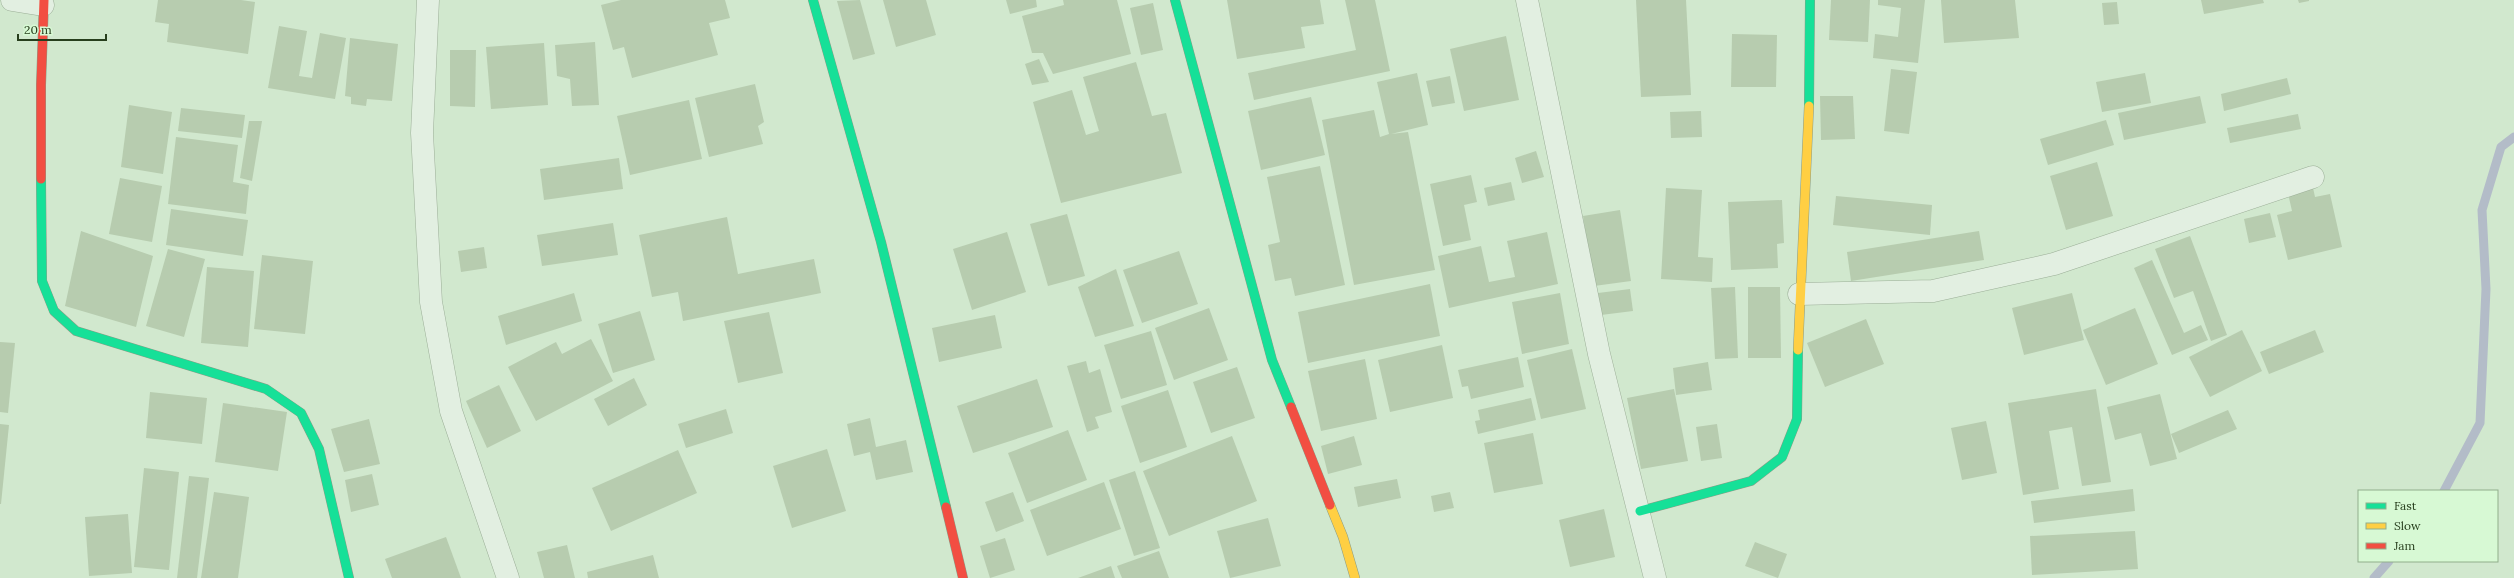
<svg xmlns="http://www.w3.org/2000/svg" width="2514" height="578" font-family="Lora,serif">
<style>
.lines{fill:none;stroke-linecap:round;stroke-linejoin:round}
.stream{stroke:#b3bcc8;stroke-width:9}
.building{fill:#b7ccaf}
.street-casing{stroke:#9bae97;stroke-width:23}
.fast-casing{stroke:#8b9d87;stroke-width:10}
.slow-casing{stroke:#8b9d87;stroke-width:10}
.jam-casing{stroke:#8b9d87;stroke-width:10}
.street{stroke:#e2efe1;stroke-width:22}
.fast{stroke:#16e098;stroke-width:9}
.slow{stroke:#ffcf43;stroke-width:9}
.jam{stroke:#f24e42;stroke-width:9}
</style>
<rect width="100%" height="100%" fill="#d1e8ce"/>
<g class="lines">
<g class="stream">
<polyline points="2444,491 2480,423 2486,289 2482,210 2501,147 2514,137"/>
<polyline points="2374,578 2389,561"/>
</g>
</g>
<g class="building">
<polygon points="158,0 241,0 255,2 248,54 167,42 169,24 155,22"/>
<polygon points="621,0 725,0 730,18 709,23 718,55 632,78 624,47 613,50 601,5"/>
<polygon points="860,0 875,54 853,60 837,1"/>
<polygon points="883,0 926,0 936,35 896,47"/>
<polygon points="1006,0 1036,0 1037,7 1010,14"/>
<polygon points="1063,0 1117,0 1131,54 1053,74 1043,53 1032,53 1022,16 1064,5"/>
<polygon points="1227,0 1320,0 1324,24 1301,27 1305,48 1237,59"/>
<polygon points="1345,0 1375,0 1390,71 1254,100 1248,73 1356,50"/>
<polygon points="1636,0 1686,0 1691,95 1641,97"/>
<polygon points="1831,0 1870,0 1868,42 1829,40"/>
<polygon points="1878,0 1925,0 1918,63 1873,58 1875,34 1898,37 1901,8 1878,5"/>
<polygon points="1941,0 2015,0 2019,38 1944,43"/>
<polygon points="2201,0 2263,0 2264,3 2204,14"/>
<polygon points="2298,0 2309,0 2309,1 2299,3"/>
<polygon points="2117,2 2119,24 2104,25 2102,3"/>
<polygon points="1153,3 1163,50 1141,55 1130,8"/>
<polygon points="279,26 307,31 299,76 312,78 320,33 346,38 335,99 268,88"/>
<polygon points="1732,34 1777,35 1776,87 1731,87"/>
<polygon points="1506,36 1519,100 1464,111 1450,49"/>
<polygon points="350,38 398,44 392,101 367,99 366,106 351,104 351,97 345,96"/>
<polygon points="595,42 599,105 572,106 570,79 557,76 555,45"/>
<polygon points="544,43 548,105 491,109 486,47"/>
<polygon points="450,50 476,50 475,107 450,106"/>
<polygon points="1039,59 1049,82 1032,85 1025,64"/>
<polygon points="1136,62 1152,116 1166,113 1182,173 1061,203 1033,102 1072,90 1086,135 1099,131 1083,77"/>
<polygon points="1891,69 1917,72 1909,134 1884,131"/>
<polygon points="1417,73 1428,125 1391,134 1408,132 1435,270 1354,285 1322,120 1374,110 1380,137 1389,134 1377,82"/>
<polygon points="2145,73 2151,103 2102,112 2096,82"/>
<polygon points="1450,76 1455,103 1432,107 1426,81"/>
<polygon points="2287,78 2291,94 2224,111 2221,94"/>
<polygon points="755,84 764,122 758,126 763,144 709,157 695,98"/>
<polygon points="1820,96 1853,96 1855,139 1821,140"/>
<polygon points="2200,96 2206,123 2124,140 2118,113"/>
<polygon points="1311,97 1325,155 1261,170 1248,111"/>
<polygon points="689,100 702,159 630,175 617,116"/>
<polygon points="129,105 172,112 163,174 121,167"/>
<polygon points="181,108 245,115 242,138 178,131"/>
<polygon points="1701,111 1702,137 1671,138 1670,112"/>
<polygon points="2298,114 2301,129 2230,143 2227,128"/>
<polygon points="2106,120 2114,145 2048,165 2040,139"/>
<polygon points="249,121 262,121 252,181 240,178"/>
<polygon points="176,137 238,145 233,182 249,185 246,214 168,204"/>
<polygon points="1536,151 1544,177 1522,183 1515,158"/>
<polygon points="619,158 623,189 544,200 540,169"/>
<polygon points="2097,162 2113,216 2066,230 2050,176"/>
<polygon points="1320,166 1345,285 1295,296 1291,278 1275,281 1268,245 1280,242 1267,177"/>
<polygon points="1471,175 1477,202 1464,205 1471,240 1443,246 1430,184"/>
<polygon points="120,178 162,186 152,242 109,234"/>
<polygon points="1511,182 1515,200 1488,206 1484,188"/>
<polygon points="2312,183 2315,197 2330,194 2342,247 2288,260 2277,215 2292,211 2287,189"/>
<polygon points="1666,188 1702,190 1698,257 1713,258 1712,282 1661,279"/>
<polygon points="1836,196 1932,205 1930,235 1833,225"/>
<polygon points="1782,200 1784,243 1777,244 1778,268 1731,270 1728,202"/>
<polygon points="171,209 248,220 243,256 166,245"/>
<polygon points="1620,210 1631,281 1594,286 1583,216"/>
<polygon points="2270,213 2276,237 2249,243 2244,219"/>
<polygon points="1067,214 1085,276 1048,286 1030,224"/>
<polygon points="727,217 738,274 814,259 821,293 683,321 678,292 652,297 639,235"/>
<polygon points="613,223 618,255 542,266 537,235"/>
<polygon points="81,231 153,256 136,327 65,306"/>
<polygon points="1979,231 1984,260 1851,281 1847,252"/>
<polygon points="1007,232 1026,292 972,310 953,249"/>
<polygon points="1547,232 1558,284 1449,308 1438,256 1481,246 1489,282 1515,277 1507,241"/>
<polygon points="2190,236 2227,335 2211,341 2193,291 2174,298 2155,249"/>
<polygon points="484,247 487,268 461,272 458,251"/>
<polygon points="168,249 205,259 184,337 146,326"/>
<polygon points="1179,251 1198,304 1142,323 1123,270"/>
<polygon points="262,255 313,261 305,334 254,329"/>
<polygon points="2152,260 2184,333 2201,325 2208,340 2172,355 2134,268"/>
<polygon points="207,267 254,271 248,347 201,343"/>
<polygon points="1116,269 1134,326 1095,337 1078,287"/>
<polygon points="1430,284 1440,336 1308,363 1298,312"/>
<polygon points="1735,287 1738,358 1715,359 1711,288"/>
<polygon points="1748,287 1780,287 1781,358 1748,358"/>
<polygon points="1630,289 1633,311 1601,315 1598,293"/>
<polygon points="574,293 582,321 506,345 498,316"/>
<polygon points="1560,293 1569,344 1522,354 1512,302"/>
<polygon points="2072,293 2084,340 2024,355 2012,308"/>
<polygon points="1209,308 1228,360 1174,380 1155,328"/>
<polygon points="2135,308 2158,364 2106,385 2083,330"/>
<polygon points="640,311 655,360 613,373 598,324"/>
<polygon points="769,312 783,373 738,383 724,321"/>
<polygon points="995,315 1002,348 939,362 932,328"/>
<polygon points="1866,319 1884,364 1825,387 1807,343"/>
<polygon points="2242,330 2262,371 2210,397 2189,357"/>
<polygon points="2315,330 2324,352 2269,374 2260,352"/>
<polygon points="1151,331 1167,385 1121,399 1104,345"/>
<polygon points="591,339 613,381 536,421 508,367 556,342 562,354"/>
<polygon points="0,342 15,343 8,413 0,412"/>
<polygon points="1442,345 1453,398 1390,412 1378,360"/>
<polygon points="1572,349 1586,409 1541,419 1527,360"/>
<polygon points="1518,357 1524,387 1471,399 1468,386 1462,387 1458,370"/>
<polygon points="1365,359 1377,419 1321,431 1308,371"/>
<polygon points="1086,361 1089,373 1100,369 1112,412 1095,417 1099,428 1087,432 1067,366"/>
<polygon points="1708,362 1712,390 1676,395 1673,368"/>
<polygon points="1237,367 1255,418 1211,433 1193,382"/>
<polygon points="634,378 647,405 608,426 594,399"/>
<polygon points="1037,379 1053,427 973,453 957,406"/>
<polygon points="499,385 521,431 487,448 466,401"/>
<polygon points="1674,389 1688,461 1641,469 1627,398"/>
<polygon points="2096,389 2111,482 2082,486 2072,427 2049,431 2059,489 2023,495 2008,403"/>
<polygon points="1168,390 1187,447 1140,463 1121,406"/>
<polygon points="150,392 207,398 202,444 146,438"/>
<polygon points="2160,394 2177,459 2150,466 2141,433 2115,440 2107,407"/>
<polygon points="1531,398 1536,420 1478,434 1475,421 1480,420 1478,410"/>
<polygon points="223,403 287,412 278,471 215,462"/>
<polygon points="726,409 733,433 686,448 678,424"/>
<polygon points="2228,410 2237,429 2179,453 2171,434"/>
<polygon points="870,418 876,447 906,440 913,472 876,480 870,452 854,456 847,424"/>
<polygon points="369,419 380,464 344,472 331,429"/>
<polygon points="1986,421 1997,473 1962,480 1951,428"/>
<polygon points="0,424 9,425 1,504 0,504"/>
<polygon points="1717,424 1722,458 1701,461 1696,427"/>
<polygon points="1068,430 1087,480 1027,503 1008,453"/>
<polygon points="1533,433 1543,484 1494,493 1484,443"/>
<polygon points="1232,436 1257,501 1169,536 1143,471"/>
<polygon points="1354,436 1362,465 1328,474 1321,446"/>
<polygon points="827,449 846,511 792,528 773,466"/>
<polygon points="678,450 697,493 611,531 592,488"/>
<polygon points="144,468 179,472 169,570 134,567"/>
<polygon points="1135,471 1160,548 1134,556 1109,480"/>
<polygon points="372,474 379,505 351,512 345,480"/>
<polygon points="189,476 209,478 197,578 177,578"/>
<polygon points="1397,479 1401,498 1358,507 1354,487"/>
<polygon points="1104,482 1121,529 1047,556 1030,510"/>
<polygon points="2133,489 2135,511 2034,523 2031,501"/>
<polygon points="214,492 249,497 238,578 201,578"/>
<polygon points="1013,492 1024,521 996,532 985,502"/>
<polygon points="1450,492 1454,508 1434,512 1431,496"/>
<polygon points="1604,509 1615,557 1570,567 1559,520"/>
<polygon points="128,514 132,573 89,576 85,517"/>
<polygon points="1268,518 1281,566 1230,578 1217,531"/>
<polygon points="2135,531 2138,569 2032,575 2030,536"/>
<polygon points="446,537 461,578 392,578 385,559"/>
<polygon points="1005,538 1015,570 990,578 980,546"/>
<polygon points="1755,542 1787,554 1778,578 1745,566"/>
<polygon points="567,545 575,578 544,578 537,552"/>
<polygon points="1159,551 1169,578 1122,578 1117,566"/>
<polygon points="653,555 659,578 588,578 587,572"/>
<polygon points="1111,566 1115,578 1078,578"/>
</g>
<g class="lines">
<defs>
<g id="street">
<polyline points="12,0 43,5"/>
<polyline points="428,0 422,133 431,302 451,411 508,578"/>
<polyline points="1527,0 1599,354 1655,578"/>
<polyline points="1799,294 1933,291 2054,264 2313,177"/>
</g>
<g id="fast">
<polyline points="813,0 881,242 946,507"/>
<polyline points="1175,0 1272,360 1291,407"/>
<polyline points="1809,106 1810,0"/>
<polyline points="41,179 42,281 54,311 76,331 266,389 301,413 319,449 349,578"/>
<polyline points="1640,511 1751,481 1782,457 1797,419 1798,350"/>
</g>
<g id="slow">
<polyline points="1798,350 1809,106"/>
<polyline points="1330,505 1343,537 1355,578"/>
</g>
<g id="jam">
<polyline points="41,179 41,85 44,0"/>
<polyline points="1291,407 1330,505"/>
<polyline points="946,507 963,578"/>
</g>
</defs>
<use href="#street" class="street-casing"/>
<use href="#fast" class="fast-casing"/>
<use href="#slow" class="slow-casing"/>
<use href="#jam" class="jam-casing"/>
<use href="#street" class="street"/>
<use href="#fast" class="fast"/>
<use href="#slow" class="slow"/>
<use href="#jam" class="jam"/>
</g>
<rect x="2358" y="490" width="140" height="72" fill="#d7f9d4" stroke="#91ae8b"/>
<rect x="2366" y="503" width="20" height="6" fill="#16e098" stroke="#91ae8b"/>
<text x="2394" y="510" font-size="12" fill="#273e1d">Fast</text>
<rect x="2366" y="523" width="20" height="6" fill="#ffcf43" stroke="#91ae8b"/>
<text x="2394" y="530" font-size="12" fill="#273e1d">Slow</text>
<rect x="2366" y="543" width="20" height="6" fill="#f24e42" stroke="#91ae8b"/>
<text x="2394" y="550" font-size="12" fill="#273e1d">Jam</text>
<path d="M18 34v6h88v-6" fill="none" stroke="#273e1d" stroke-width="2"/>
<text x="24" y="34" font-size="12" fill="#273e1d" stroke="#d7f9d4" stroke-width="3" paint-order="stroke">20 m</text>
</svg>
